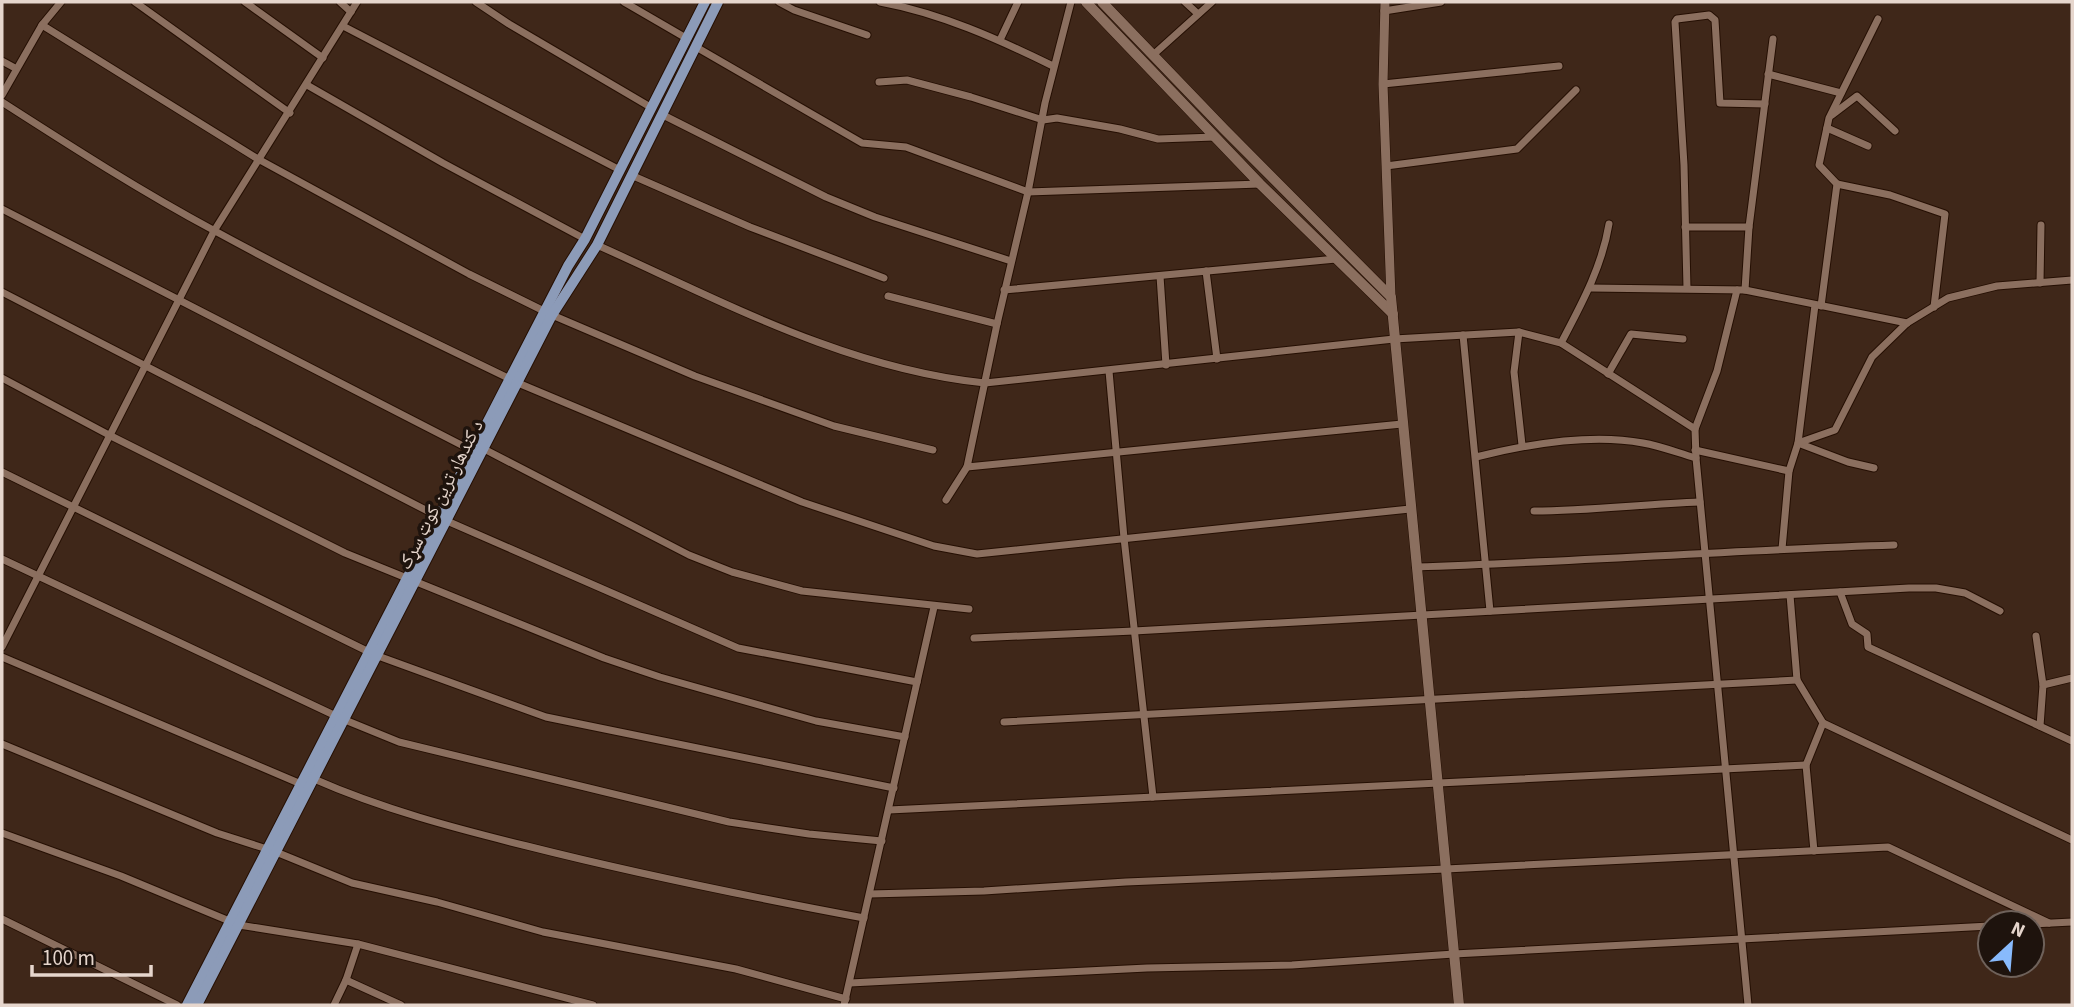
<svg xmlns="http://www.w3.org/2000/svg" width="2074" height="1007" font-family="'Source Sans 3','Noto Naskh Arabic',sans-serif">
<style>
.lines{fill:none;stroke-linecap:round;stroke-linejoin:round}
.minor-casing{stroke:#250f03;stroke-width:9}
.tertiary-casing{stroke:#250f03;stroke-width:10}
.secondary-casing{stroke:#250f03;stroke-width:11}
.primary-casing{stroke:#250f03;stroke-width:12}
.minor{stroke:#8b6f5f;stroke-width:7}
.tertiary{stroke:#8b6f5f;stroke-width:9}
.secondary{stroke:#8b6f5f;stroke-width:10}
.primary{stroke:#8c9bb8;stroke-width:10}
.labels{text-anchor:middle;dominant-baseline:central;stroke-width:7;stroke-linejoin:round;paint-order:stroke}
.street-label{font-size:19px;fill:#e6d6cd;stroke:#1e130d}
</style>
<rect width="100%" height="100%" fill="#3f2719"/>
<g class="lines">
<defs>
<g id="minor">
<polyline points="135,2 290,113"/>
<polyline points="245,2 323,58"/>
<polyline points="340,2 351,12"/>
<polyline points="476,2 509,24 652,108"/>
<polyline points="624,2 686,38"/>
<polyline points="779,2 794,10 867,35"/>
<path d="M880,2C940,13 998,39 1053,66"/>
<polyline points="1185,2 1198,14"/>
<polyline points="1384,11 1441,2"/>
<polyline points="42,25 258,159 469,274 544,311"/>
<polyline points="343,26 620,170"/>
<polyline points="1000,40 1018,2"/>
<polyline points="696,47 862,143 906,147 1028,192 1260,184"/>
<polyline points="1153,55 1212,2"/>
<polyline points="2,61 15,68"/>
<polyline points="1768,74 1841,93"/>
<polyline points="879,82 907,80 971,97 1043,120 1057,118 1120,129 1158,139 1215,137"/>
<polyline points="1383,84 1559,66"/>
<polyline points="307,85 443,163 585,239"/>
<polyline points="2,95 42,25 61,2"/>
<path d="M2,102C72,147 142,192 215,231C312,284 411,331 510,379"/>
<polyline points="663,115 826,197 875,217 1011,261"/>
<polyline points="1832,115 1857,96 1895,131"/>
<polyline points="1827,128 1868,146"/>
<polyline points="1386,166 1517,149 1576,90"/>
<polyline points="631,175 750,227 884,278"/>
<polyline points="1837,184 1890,195 1945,214 1934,307"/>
<polyline points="2,209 473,451"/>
<polyline points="1685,227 1749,227"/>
<path d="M597,245C722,301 846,369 985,383L1394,339L1519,332L1561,343L1695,429"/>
<polyline points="1206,271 1217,359"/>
<polyline points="1160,276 1166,365"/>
<polyline points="2040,283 2041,225"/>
<polyline points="1590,288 1745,290 1907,323"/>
<polyline points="1687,288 1684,165 1675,22 1677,19 1709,15 1715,20 1720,103 1765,104"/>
<polyline points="1004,290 1336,259"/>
<polyline points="1737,290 1717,371 1695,429 1696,458 1748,1005"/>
<polyline points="1745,290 1749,227 1773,39"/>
<polyline points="2,292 447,521 738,648 917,682"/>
<polyline points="888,296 997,324"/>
<polyline points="1815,305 1798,443 1848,462 1874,468"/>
<polyline points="1821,306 1837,184 1819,165 1829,118 1878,19"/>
<polyline points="552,315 695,376 834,426 933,450"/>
<polyline points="1519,332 1514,372 1522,445"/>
<polyline points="1463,335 1490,611"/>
<path d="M1561,343C1581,305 1602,267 1609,224"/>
<polyline points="1109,371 1124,538 1153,797"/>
<polyline points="1608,374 1631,334 1683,339"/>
<polyline points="2,378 109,435 345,553 604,658 660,677 816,721 905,737"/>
<polyline points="518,383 802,502 934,546 977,554 1410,509"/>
<polyline points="484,449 689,555 732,572 802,591 969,609"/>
<polyline points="1695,450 1789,471"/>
<path d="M1476,457C1528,444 1590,433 1643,443C1661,446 1678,453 1696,458"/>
<polyline points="967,467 1402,424"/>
<polyline points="2,472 369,652"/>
<polyline points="946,500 967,467 997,324 1028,192 1045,103 1071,2"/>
<path d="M1534,511C1589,511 1644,504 1700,502"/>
<polyline points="1782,549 1789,471 1798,443 1835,430 1872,357 1907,323 1948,298 1997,286 2072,280"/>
<polyline points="2,559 336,716"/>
<path d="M1416,567C1575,562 1734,550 1894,545"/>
<polyline points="1840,592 1852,624 1867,634 1868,647 2072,741"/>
<polyline points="1790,595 1797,680 1823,723 1806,765 1814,851"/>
<polyline points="2036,636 2043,685 2040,726"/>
<polyline points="974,638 1134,631 1909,588 1936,588 1965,593 2000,611"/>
<polyline points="2,647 214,231 357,2"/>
<polyline points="378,656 546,717 894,788"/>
<polyline points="2,657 301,784"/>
<polyline points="2043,685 2072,678"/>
<polyline points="345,720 399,742 729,822 809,834 882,841"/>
<polyline points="1004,722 1797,680"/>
<polyline points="1823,723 2072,840"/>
<polyline points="2,744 217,833 267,849"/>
<path d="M314,779C382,809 454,828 527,846C638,874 751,897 864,918"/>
<polyline points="889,810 1806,765"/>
<polyline points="2,833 121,876 239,925 358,944 593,1005"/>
<polyline points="276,852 352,883 437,902 543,932 736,969 846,999"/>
<polyline points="870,894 984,891 1126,882 1446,869 1888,847 2049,923"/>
<polyline points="2,919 177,1005"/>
<polyline points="2032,924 2072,922"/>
<polyline points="346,980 401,1005"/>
<polyline points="850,983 1147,968 1292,965 1454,954 1990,926"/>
<polyline points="334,1005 346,980 358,944"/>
<polyline points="844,1005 934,607"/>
</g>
<polyline id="tertiary" points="1385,2 1383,84 1391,297"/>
<g id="secondary">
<polyline points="1086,2 1260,184 1393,314"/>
<polyline points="1102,2 1225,130 1391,297 1459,1005"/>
</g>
<g id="primary">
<polyline points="187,1005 568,266 585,239 705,2"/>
<polyline points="197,1005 552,315 597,245 718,2"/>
</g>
</defs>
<use href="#minor" class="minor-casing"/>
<use href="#tertiary" class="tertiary-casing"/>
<use href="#secondary" class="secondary-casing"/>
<use href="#primary" class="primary-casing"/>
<use href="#minor" class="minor"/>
<use href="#tertiary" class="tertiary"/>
<use href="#secondary" class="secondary"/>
<use href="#primary" class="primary"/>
</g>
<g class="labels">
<g class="street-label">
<text transform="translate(441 495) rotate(-63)">د کندهار ترين کوټ سړک</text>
</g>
</g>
<rect width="2074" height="1007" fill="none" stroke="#e6d6cd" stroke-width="7"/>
<g transform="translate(2011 944) rotate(26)"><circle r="33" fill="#1e130d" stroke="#6e615a" stroke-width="2"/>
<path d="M0-5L12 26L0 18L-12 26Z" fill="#88bafc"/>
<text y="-10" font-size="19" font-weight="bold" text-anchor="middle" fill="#e6d6cd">N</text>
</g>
<path d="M32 965v10h119v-10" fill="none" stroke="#e6d6cd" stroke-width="3.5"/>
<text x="42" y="965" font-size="21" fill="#e6d6cd" stroke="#1e130d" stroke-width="5" paint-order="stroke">100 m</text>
</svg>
